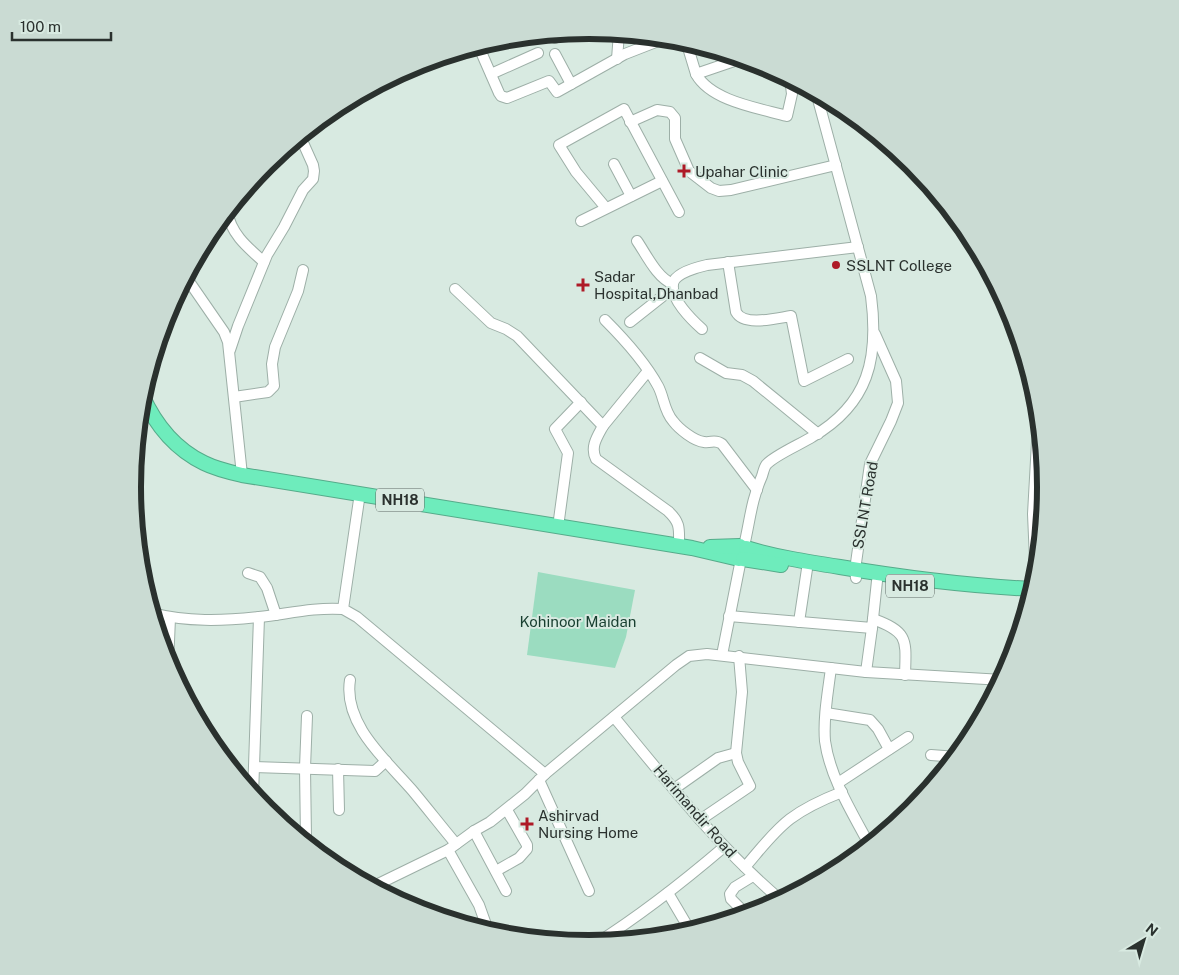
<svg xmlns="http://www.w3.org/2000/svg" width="1179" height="975" font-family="'Public Sans',sans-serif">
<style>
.green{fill:#9bdcc0}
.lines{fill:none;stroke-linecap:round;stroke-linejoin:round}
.minor-casing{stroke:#9dafa7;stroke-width:12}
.highway-casing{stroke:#56ab8a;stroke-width:16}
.minor{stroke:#fff;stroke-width:10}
.highway{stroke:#6eecbc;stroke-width:14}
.poi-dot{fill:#ae1a27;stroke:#d8eae1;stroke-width:2}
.labels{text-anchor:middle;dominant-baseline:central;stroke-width:4;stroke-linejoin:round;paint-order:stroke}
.shield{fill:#d8eae1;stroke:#5e6864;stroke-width:1}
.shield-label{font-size:14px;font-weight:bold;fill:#2a312e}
.poi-label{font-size:15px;fill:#2a312e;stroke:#d8eae1;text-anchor:start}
.street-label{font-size:15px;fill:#2a312e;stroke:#d8eae1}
.park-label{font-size:15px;fill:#183f30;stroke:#d8eae1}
.rim{fill:none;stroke:#2a312e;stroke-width:6}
</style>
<rect width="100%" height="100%" fill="#d8eae1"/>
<polygon class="green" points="538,572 635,590 626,637 615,668 527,655"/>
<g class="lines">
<defs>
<g id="minor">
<polyline points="552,34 555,38"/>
<polyline points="686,41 696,74 743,58"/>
<polyline points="478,45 499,93 501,96 507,98 549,81 557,92 625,54 666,38"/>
<polyline points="555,54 571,84"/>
<polyline points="617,59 619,33"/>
<polyline points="491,74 538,53"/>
<path d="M696,74C711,101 758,108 787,116L792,94L790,78"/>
<polyline points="630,122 657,110 670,112 675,118 675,139 689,171 711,188 719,191 731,190 836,165"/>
<polyline points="614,164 631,196"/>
<polyline points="606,208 576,172 559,145 624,109 679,212"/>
<path d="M227,211C231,234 247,247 264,262"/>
<polyline points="581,221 662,181"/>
<path d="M637,241C646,254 657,278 673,284"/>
<path d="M728,262L736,312C744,327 777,318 791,316L804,381L848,359"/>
<polyline points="186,277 224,332 228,342 242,475"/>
<path d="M455,289L491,323L506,329L517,336L603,426C597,437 590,447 596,459L668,511C681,523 679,529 679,546"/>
<path d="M605,320C625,340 645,362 658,386C664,397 664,411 673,421C679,429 694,441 704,442C712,443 715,439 722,444L757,490"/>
<polyline points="630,322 673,288"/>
<path d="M702,329C693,321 669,298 673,283C676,273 698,267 707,265L858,247"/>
<polyline points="230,350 238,326 267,255 284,227 303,190 313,179 314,171 313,165 300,136"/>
<polyline points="700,358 726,373 742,375 753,381 818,434"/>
<polyline points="234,397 268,392 274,386 272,364 275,347 298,291 303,270"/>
<polyline points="603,426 648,371"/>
<polyline points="360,493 343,609 357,617 545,774"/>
<polyline points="558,527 568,453 555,429 581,402"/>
<path d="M744,546C750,521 751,501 762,476C763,473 764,468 766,465C773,456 801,444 812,437C869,404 879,358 871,296L816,92"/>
<polyline points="248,573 260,577 267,588 276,615"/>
<polyline points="856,578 855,570 870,464 891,421 898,403 896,381 875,334"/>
<polyline points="1036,583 1033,514 1039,406"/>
<path d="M152,613C187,622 222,621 259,617C287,614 314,607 343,609"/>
<polyline points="729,616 872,628 877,581"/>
<path d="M873,619C909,632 906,640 905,675"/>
<polyline points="799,622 807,569"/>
<polyline points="722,655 741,559"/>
<polyline points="168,665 170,618"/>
<path d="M831,668C828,692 823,717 825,741C830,778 853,814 870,846"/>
<polyline points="866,672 872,628"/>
<path d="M350,680C343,724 386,760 412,790C427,808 441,826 456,844"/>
<polyline points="826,713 870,720 878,729 889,749"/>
<polyline points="307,716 305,768 306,838 308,845"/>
<path d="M614,717C667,781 718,847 782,901"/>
<polyline points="931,755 957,757"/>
<polyline points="254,767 375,771 386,761"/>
<polyline points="338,769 339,810"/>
<polyline points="539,780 589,891"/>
<polyline points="838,783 908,737"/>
<polyline points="674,789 718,758 736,753"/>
<polyline points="253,796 259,617"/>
<polyline points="700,820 750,786 738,762 736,753 742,692 739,656"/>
<polyline points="474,831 506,891"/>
<polyline points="448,850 479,905 489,933"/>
<polyline points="331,864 337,869"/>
<path d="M745,867C759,851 773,832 790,819C806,807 824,799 842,792"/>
<polyline points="496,871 519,858 527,849 527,845 507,810"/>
<polyline points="372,887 448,850 474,831 490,822 525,794 545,774 676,665 689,656 707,654 866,672 1003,680"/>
<polyline points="668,893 691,932"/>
<polyline points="747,915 731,899 730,894 735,887 753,876"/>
<path d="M595,944C641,915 683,882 724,847"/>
</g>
<g id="highway">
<path d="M142,395C155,424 175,449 204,463C216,469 229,472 242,475L692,548L739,559"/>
<polyline points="710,547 740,546"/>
<path d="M746,548C776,557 808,562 840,567C905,578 969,586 1034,589"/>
<polyline points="743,559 781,565"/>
</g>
</defs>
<use href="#minor" class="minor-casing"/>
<use href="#highway" class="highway-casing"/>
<use href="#minor" class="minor"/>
<use href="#highway" class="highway"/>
</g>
<g class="poi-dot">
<path d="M681.5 163.5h5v5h5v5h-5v5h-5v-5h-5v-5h5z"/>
<circle cx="836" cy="265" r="5"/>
<path d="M580.5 277.5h5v5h5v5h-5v5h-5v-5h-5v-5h5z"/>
<path d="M524.5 816.5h5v5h5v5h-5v5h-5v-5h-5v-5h5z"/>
</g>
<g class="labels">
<g class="shield">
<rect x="376" y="488.5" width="48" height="23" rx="4"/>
<rect x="886" y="574.5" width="48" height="23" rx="4"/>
</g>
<g class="shield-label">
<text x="400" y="500">NH18</text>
<text x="910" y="586">NH18</text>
</g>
<g class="poi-label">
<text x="695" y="171">Upahar Clinic</text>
<text x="846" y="265">SSLNT College</text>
<text x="594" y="276">Sadar<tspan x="594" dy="17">Hospital,Dhanbad</tspan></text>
<text x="538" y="815">Ashirvad<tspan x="538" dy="17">Nursing Home</tspan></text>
</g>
<g class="street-label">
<text transform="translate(865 505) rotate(-80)">SSLNT Road</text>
<text transform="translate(695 811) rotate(49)">Harimandir Road</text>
</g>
<g class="park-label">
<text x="578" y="621">Kohinoor Maidan</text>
</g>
</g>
<path d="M0 0H1179V975H0ZM141 487a448 448 0 1 1 896 0a448 448 0 1 1-896 0Z" fill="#cadbd3" fill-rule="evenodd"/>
<path class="rim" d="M141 487a448 448 0 1 1 896 0a448 448 0 1 1-896 0Z"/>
<g transform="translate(1144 940) rotate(38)" stroke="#d8eae1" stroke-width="4" paint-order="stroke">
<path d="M0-4L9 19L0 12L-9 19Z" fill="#2a312e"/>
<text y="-8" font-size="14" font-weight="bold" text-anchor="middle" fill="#2a312e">N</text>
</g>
<path d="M12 32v8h99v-8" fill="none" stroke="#2a312e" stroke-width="2.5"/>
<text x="20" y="32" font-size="15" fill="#2a312e" stroke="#d8eae1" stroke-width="4" paint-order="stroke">100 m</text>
</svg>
